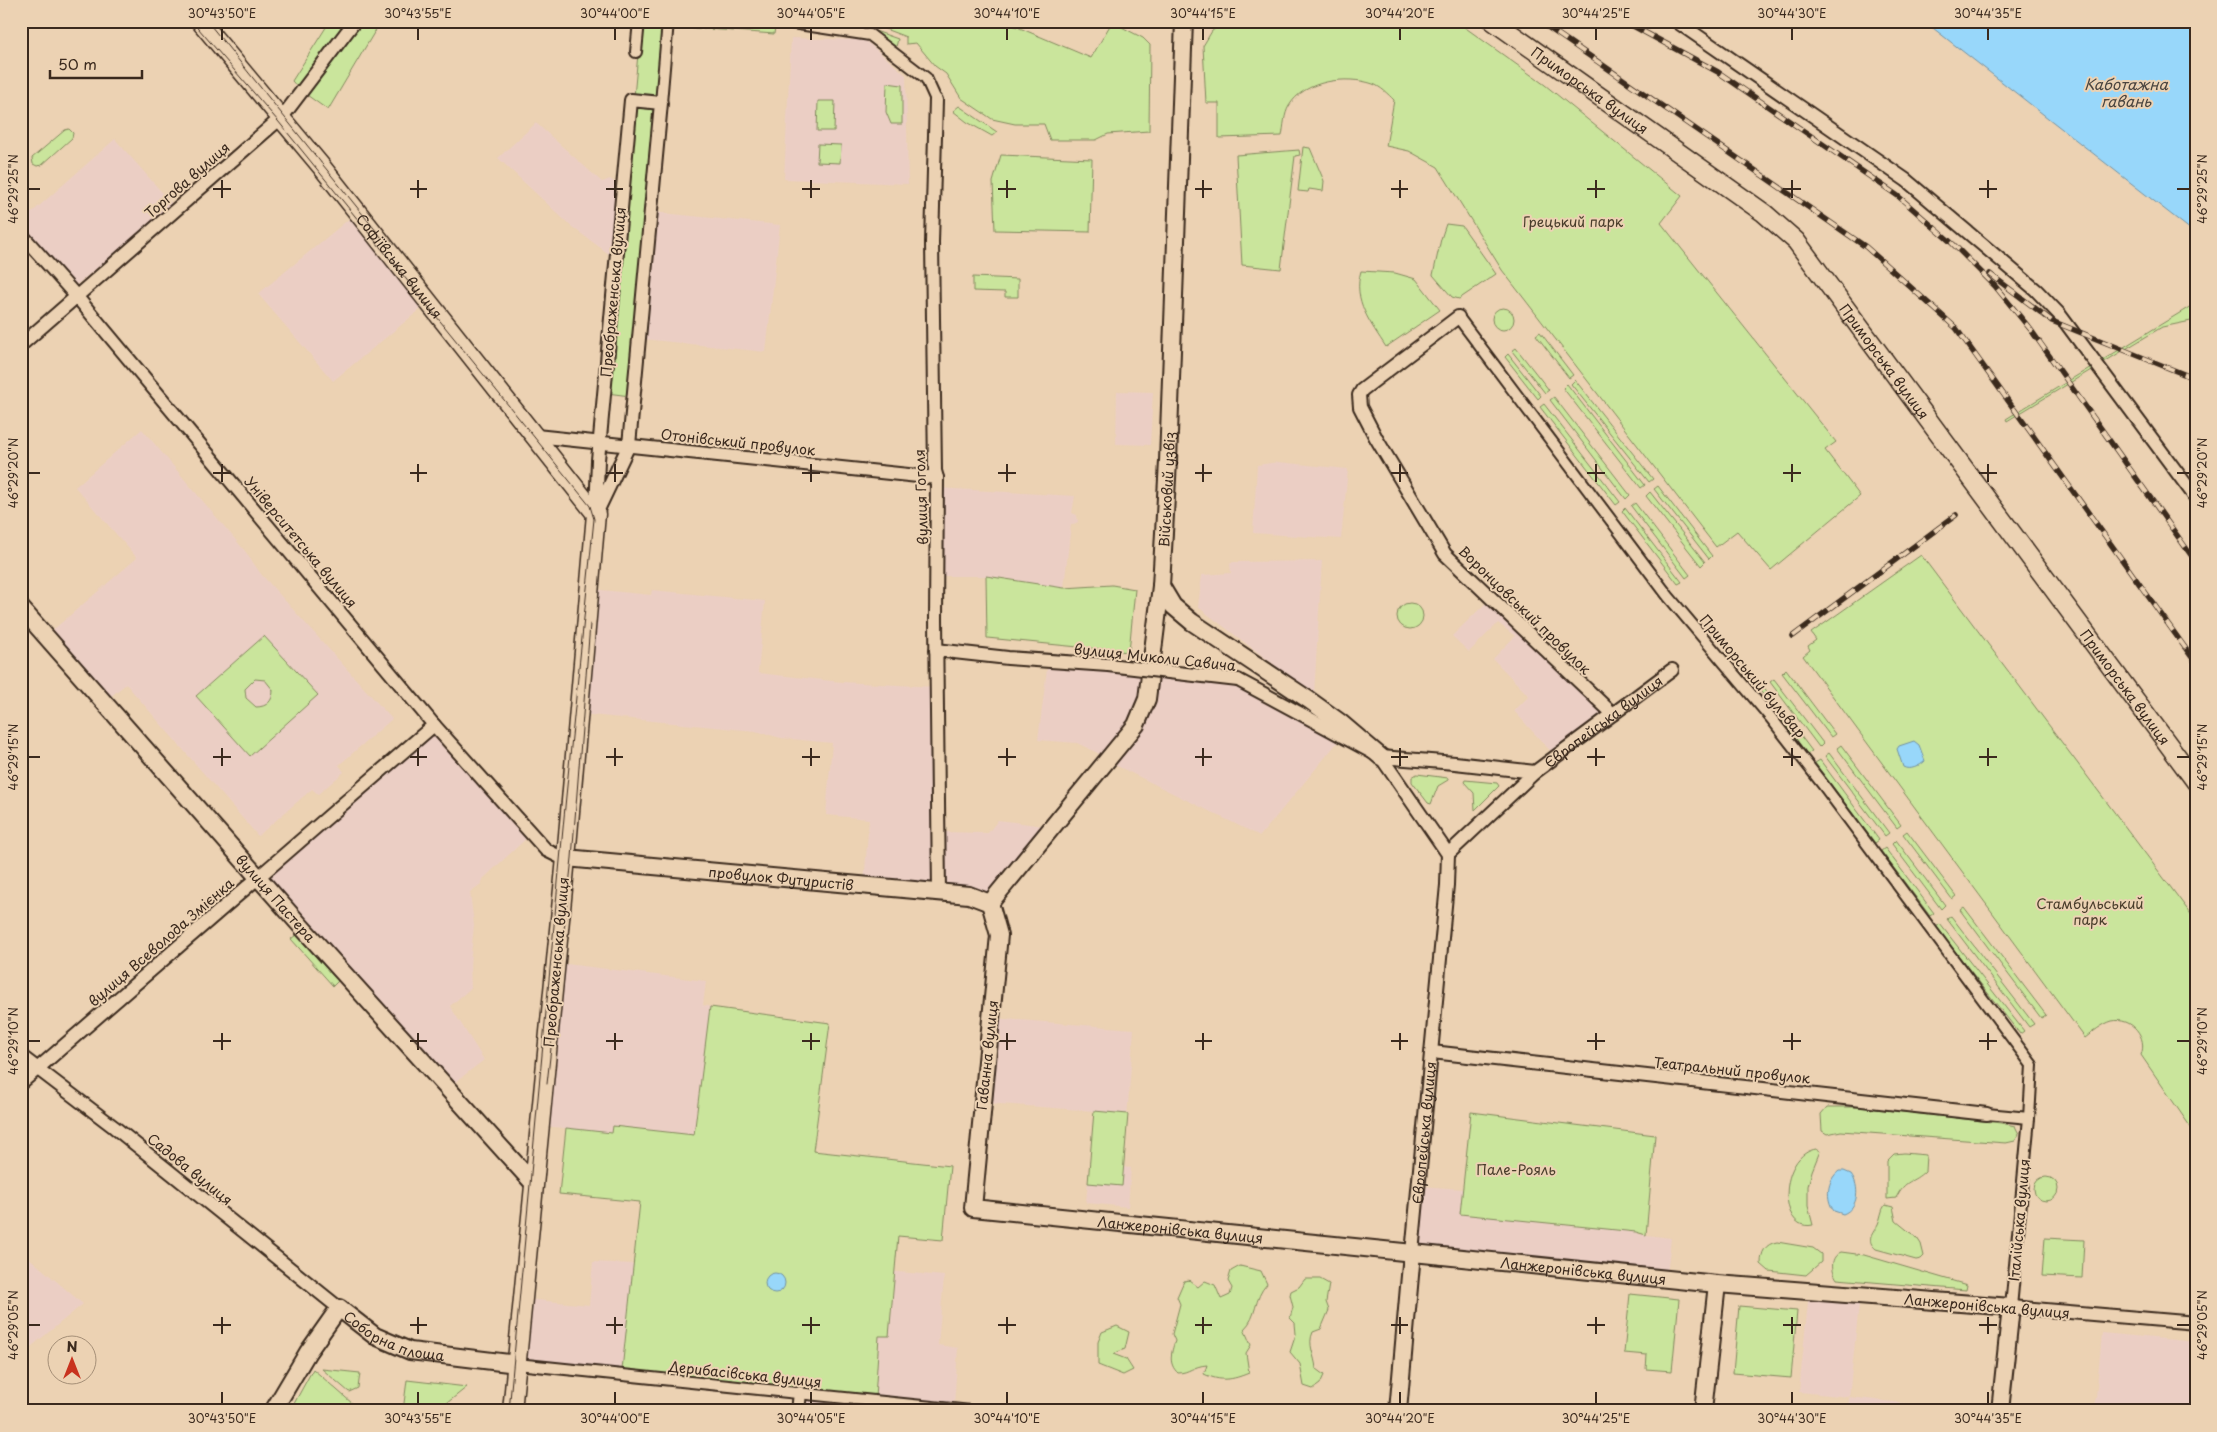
<svg xmlns="http://www.w3.org/2000/svg" width="2217" height="1432" font-family="'Playpen Sans',sans-serif">
<style>
.built{fill:#ebcec4}
.green{fill:#cae59c;stroke:#82885d;fill-rule:evenodd}
.water{fill:#98d7fa;stroke:#7392a2}
.lines{fill:none;stroke-linecap:round;stroke-linejoin:round}
.pedestrian-casing{stroke:#3b2a1e;stroke-width:14}
.minor-casing{stroke:#3b2a1e;stroke-width:16}
.tertiary-casing{stroke:#3b2a1e;stroke-width:20}
.secondary-casing{stroke:#3b2a1e;stroke-width:21}
.pedestrian{stroke:#ecd2b3;stroke-width:10}
.minor{stroke:#ecd2b3;stroke-width:12}
.tertiary{stroke:#ecd2b3;stroke-width:16}
.secondary{stroke:#ecd2b3;stroke-width:18}
.tram{stroke:#3b2a1e;stroke-width:1}
.rail-casing{stroke:#3b2a1e;stroke-width:5.5}
.rail{stroke:#ecd2b3;stroke-width:4;stroke-dasharray:11;stroke-linecap:butt}
.minor-bridge-casing{stroke:#3b2a1e;stroke-width:16;stroke-linecap:butt}
.minor-bridge{stroke:#ecd2b3;stroke-width:12}
.ticks{fill:none;stroke:#3b2a1e;stroke-width:2}
.labels{text-anchor:middle;dominant-baseline:central;stroke-width:4;stroke-linejoin:round;paint-order:stroke}
.street-label{font-size:14px;fill:#3b2a1e;stroke:#ecd2b3}
.park-label{font-size:14px;fill:#493d2b;stroke:#ecd2b3}
.water-label{font-size:15px;font-style:italic;fill:#49443f;stroke:#ecd2b3}
.neatline{fill:none;stroke:#3b2a1e;stroke-width:2}
.ticks-label{font-size:12px;text-anchor:middle;fill:#3b2a1e}
</style>
<rect width="100%" height="100%" fill="#ecd2b3"/>
<filter id="ink" filterUnits="userSpaceOnUse"><feTurbulence type="fractalNoise" baseFrequency=".02" numOctaves="2"/><feDisplacementMap in="SourceGraphic" scale="10" xChannelSelector="R" yChannelSelector="G"/><feConvolveMatrix kernelMatrix="1 2 1 2 8 2 1 2 1" color-interpolation-filters="sRGB"/></filter>
<g filter="url(#ink)">
<g class="built">
<polygon points="791,38 865,40 906,75 908,184 784,179"/>
<polygon points="536,123 602,182 610,179 617,184 609,254 572,227 498,158"/>
<polygon points="115,139 174,206 75,286 21,231 21,222"/>
<polygon points="653,212 780,225 766,352 643,339"/>
<polygon points="355,214 428,303 333,381 258,294"/>
<polygon points="1117,391 1153,392 1150,445 1116,444"/>
<polygon points="142,429 245,551 261,574 392,719 339,765 344,772 330,784 318,794 312,789 258,836 126,684 105,701 47,635 137,558 75,487"/>
<polygon points="1278,462 1348,469 1341,539 1253,533 1257,465"/>
<polygon points="937,488 1075,496 1072,513 1077,515 1078,522 1071,525 1064,588 986,576 937,576"/>
<polygon points="1322,561 1314,695 1198,607 1202,575 1231,573 1230,564 1233,562"/>
<polygon points="591,589 651,595 652,590 765,601 758,673 842,682 935,687 936,892 864,884 869,819 826,815 832,743 781,738 755,731 580,714"/>
<polygon points="1489,600 1610,714 1555,756 1514,711 1529,696 1493,659 1515,636 1498,623 1469,652 1452,636"/>
<polygon points="1048,661 1150,671 1146,698 1108,758 1077,743 1038,740"/>
<polygon points="1152,671 1238,681 1342,737 1260,836 1107,761 1137,725"/>
<polygon points="434,726 531,834 483,879 481,884 470,892 474,925 470,965 471,988 450,1006 484,1060 449,1087 262,881"/>
<polygon points="998,820 1052,827 989,902 940,892 941,832 988,833"/>
<polygon points="558,963 706,981 703,1005 711,1007 694,1135 613,1126 612,1133 544,1126"/>
<polygon points="993,1018 1134,1029 1123,1167 1131,1168 1128,1207 1086,1203 1094,1111 986,1103"/>
<polygon points="1420,1186 1463,1189 1460,1214 1636,1232 1639,1234 1671,1238 1667,1276 1414,1251"/>
<polygon points="21,1251 83,1304 21,1355"/>
<polygon points="593,1262 634,1264 622,1370 520,1363 526,1299 589,1305"/>
<polygon points="887,1271 944,1276 938,1345 958,1348 954,1406 875,1398 879,1336"/>
<polygon points="1809,1292 1860,1296 1849,1397 1974,1411 1848,1411 1849,1397 1799,1392"/>
<polygon points="2102,1333 2196,1342 2196,1411 2092,1411 2096,1398"/>
<polygon points="805,1400 894,1407 893,1411 803,1411"/>
</g>
<g class="green">
<polygon points="330,21 354,21 301,91 292,81"/>
<polygon points="359,21 381,21 328,110 304,93"/>
<polygon points="641,21 666,21 657,100 634,97"/>
<polygon points="681,21 734,21 775,27 774,34 680,27"/>
<polygon points="836,21 847,21 898,39 896,47 870,33 835,25"/>
<polygon points="864,21 1003,21 1091,58 1112,22 1143,38 1150,45 1149,131 1108,134 1096,140 1050,140 1044,124 1015,124 992,119 961,98 946,74 935,66 916,43 906,44 906,37"/>
<path d="M1226,21H1456L1545,85L1682,196L1661,223L1836,442L1825,450L1860,496L1771,570L1737,531L1716,547L1502,270L1438,167L1409,151L1386,146L1394,100C1388,94 1381,87 1373,84C1347,75 1304,80 1289,106C1284,114 1284,126 1282,136L1219,138V103H1206L1203,46L1212,31Z"/>
<polygon points="887,83 902,85 902,124 891,124 886,112"/>
<polygon points="818,101 835,101 834,131 817,131"/>
<polygon points="634,103 657,105 630,396 607,393"/>
<polygon points="959,106 997,132 992,136 967,122 953,111"/>
<polygon points="69,129 73,133 72,138 42,165 37,166 33,164 32,158 65,130"/>
<polygon points="818,144 841,145 840,163 817,162"/>
<polygon points="1303,147 1310,148 1324,181 1323,191 1309,189 1308,192 1298,191"/>
<polygon points="1299,150 1300,155 1295,156 1281,269 1242,265 1236,155"/>
<polygon points="1001,155 1092,159 1090,232 995,230 993,182"/>
<polygon points="1446,224 1462,226 1496,274 1459,299 1452,297 1433,275 1441,239"/>
<path d="M1361,271L1395,273L1416,279L1440,310L1386,347C1371,324 1352,300 1361,271Z"/>
<polygon points="973,277 1018,279 1018,297 1005,297 1005,292 973,291"/>
<polygon points="2196,303 2196,320 2162,327 2007,421 2006,419"/>
<circle cx="1503" cy="319" r="11"/>
<polygon points="1540,332 1573,375 1569,378 1536,335"/>
<polygon points="1516,348 1549,390 1545,393 1512,351"/>
<polygon points="1508,354 1541,396 1538,399 1505,357"/>
<polygon points="1575,380 1653,479 1649,482 1571,384"/>
<polygon points="1567,384 1645,485 1641,488 1563,388"/>
<polygon points="1554,397 1630,495 1626,499 1550,400"/>
<polygon points="1544,404 1620,502 1616,505 1540,407"/>
<polygon points="1658,486 1712,556 1709,559 1654,489"/>
<polygon points="1650,492 1705,562 1701,566 1646,496"/>
<polygon points="1635,503 1690,575 1686,578 1631,506"/>
<polygon points="1625,508 1682,582 1678,584 1622,511"/>
<path d="M1921,555L2196,921V1135L2141,1055C2148,1037 2132,1017 2112,1021C2102,1024 2093,1032 2085,1038L1803,656L1810,650L1808,646L1816,640L1811,633Z"/>
<polygon points="986,576 1064,588 1112,585 1135,589 1129,652 987,638"/>
<circle cx="1410" cy="616" r="13"/>
<path d="M264,636L318,695L250,756L196,696ZM255,679L265,680L273,690C273,701 267,707 256,707L246,698L245,689Z"/>
<polygon points="1786,669 1835,734 1831,737 1782,673"/>
<polygon points="1774,679 1823,743 1819,747 1770,682"/>
<polygon points="1763,686 1812,751 1807,754 1759,689"/>
<polygon points="1841,745 1901,825 1897,828 1837,748"/>
<polygon points="1829,753 1889,833 1885,836 1825,756"/>
<polygon points="1820,760 1879,840 1875,843 1815,763"/>
<polygon points="1417,774 1448,778 1448,780 1438,786 1431,804 1428,803 1412,782 1412,777"/>
<polygon points="1465,780 1497,783 1499,786 1475,810 1474,793 1464,782"/>
<polygon points="1907,831 1956,896 1952,899 1903,834"/>
<polygon points="1896,840 1945,905 1941,909 1892,844"/>
<polygon points="1885,848 1934,913 1930,916 1881,851"/>
<polygon points="1964,907 2046,1015 2041,1018 1960,910"/>
<polygon points="1951,916 2034,1024 2029,1027 1947,919"/>
<polygon points="1940,924 2024,1031 2020,1034 1936,927"/>
<polygon points="296,935 338,981 333,986 291,939"/>
<polygon points="710,1007 830,1023 813,1151 950,1166 943,1240 898,1236 889,1336 879,1336 875,1398 622,1370 640,1202 559,1194 566,1128 612,1133 613,1126 694,1135"/>
<polygon points="1827,1107 1859,1107 2001,1123 2015,1126 2019,1134 2015,1141 2006,1143 1841,1131 1827,1134 1822,1131 1821,1114"/>
<polygon points="1094,1111 1128,1114 1122,1186 1088,1183"/>
<polygon points="1471,1112 1655,1135 1646,1235 1636,1232 1460,1214"/>
<path d="M1816,1149L1820,1151L1812,1171L1808,1186V1206L1813,1225C1777,1233 1779,1155 1816,1149Z"/>
<path d="M1904,1153L1926,1155L1925,1171C1913,1183 1905,1179 1896,1198L1887,1199V1161L1894,1154Z"/>
<circle cx="2046" cy="1189" r="12"/>
<path d="M1885,1205L1893,1207L1896,1221L1917,1238L1921,1244L1924,1256L1921,1259L1916,1260L1876,1249C1865,1240 1873,1234 1878,1224C1881,1218 1881,1210 1885,1205Z"/>
<polygon points="2045,1238 2084,1240 2082,1278 2042,1276"/>
<path d="M1777,1242L1813,1248L1821,1254V1262L1806,1275L1769,1271L1761,1264C1761,1252 1765,1244 1777,1242Z"/>
<path d="M1841,1252L1864,1255L1967,1285L1966,1290L1837,1279C1831,1270 1830,1257 1841,1252Z"/>
<path d="M1240,1266L1261,1271L1267,1284C1253,1299 1258,1316 1244,1329L1251,1345L1246,1353L1249,1373C1232,1380 1221,1382 1204,1374L1207,1365C1193,1366 1189,1373 1178,1373C1168,1364 1171,1353 1175,1341L1172,1334L1180,1304L1177,1297L1184,1281L1189,1280L1198,1287L1205,1281L1215,1285L1221,1299L1230,1295L1232,1288L1228,1281L1231,1271Z"/>
<path d="M1305,1279H1320L1329,1284L1326,1302L1329,1310L1321,1329L1313,1332C1307,1345 1315,1355 1316,1369L1324,1375L1320,1384L1313,1389L1304,1386L1300,1364L1290,1352L1296,1334L1295,1323L1290,1318L1293,1307L1290,1295L1291,1291L1299,1287Z"/>
<polygon points="1630,1294 1679,1299 1672,1371 1646,1369 1647,1355 1624,1353"/>
<polygon points="1739,1306 1797,1311 1791,1378 1733,1373"/>
<polygon points="1117,1326 1129,1332 1125,1349 1113,1354 1126,1359 1133,1370 1123,1375 1098,1365 1098,1342 1102,1332"/>
<polygon points="313,1369 353,1404 351,1411 290,1411"/>
<polygon points="322,1369 360,1373 358,1388 349,1392"/>
<polygon points="407,1380 467,1387 437,1411 403,1411"/>
</g>
<g class="water">
<polygon points="1924,21 2196,21 2196,224 2191,230"/>
<path d="M1914,741L1919,745L1925,761C1920,766 1910,771 1903,767L1897,749L1899,746Z"/>
<path d="M1839,1171H1844L1851,1174C1860,1186 1859,1208 1843,1214L1834,1211C1825,1199 1827,1180 1839,1171Z"/>
<circle cx="775" cy="1283" r="10"/>
</g>
<g class="lines">
<defs>
<g id="pedestrian">
<polyline points="779,21 870,35 926,78 936,100"/>
<polyline points="636,52 639,21"/>
<polyline points="661,103 668,21"/>
<polyline points="1458,317 1668,596 1771,718 1824,786 2032,1065 2029,1118 2011,1307"/>
<polyline points="1987,1114 2029,1118"/>
<polyline points="517,1364 971,1411"/>
</g>
<g id="minor">
<polyline points="1676,21 1906,180 2036,290 2060,315 2196,498"/>
<polygon points="631,100 661,103 629,445 596,514 598,460"/>
<polyline points="936,100 932,242 935,471 937,478 936,619 939,893"/>
<polyline points="21,234 77,297 434,725 546,850 560,857 566,858"/>
<polyline points="1458,317 1362,390 1359,395 1360,407 1376,438 1445,554 1613,714"/>
<polyline points="21,345 283,116 355,21"/>
<polyline points="536,436 937,478"/>
<polyline points="936,650 1008,658 1108,665"/>
<polyline points="1238,680 1381,757 1455,763 1535,772 1448,854"/>
<polyline points="1381,757 1448,854"/>
<path id="s1" d="M1535,772L1672,670"/>
<polyline points="1432,1052 1987,1114"/>
<polyline points="21,1056 114,1127 339,1308"/>
<polyline points="21,1083 434,725"/>
<path id="s2" d="M1412,1253L1447,885L1448,854"/>
<polyline points="2011,1307 2196,1323"/>
<polyline points="798,1411 800,1393"/>
</g>
<g id="tertiary">
<polyline points="1161,586 1173,606 1192,622 1309,700 1341,723 1381,757"/>
<path id="s3" d="M21,608L300,925L534,1184"/>
<path id="s4" d="M566,858L969,895L990,903"/>
<path id="s5" d="M990,903L999,935L973,1208L1717,1284L2011,1307L2000,1411"/>
<path id="s6" d="M990,903L1136,725L1147,699L1161,586L1168,461L1184,21"/>
<path id="s7" d="M273,1411L308,1352L339,1308L375,1336L410,1351L517,1364"/>
<polyline points="1398,1411 1412,1253"/>
<polyline points="1703,1411 1717,1284"/>
</g>
<g id="secondary">
<path id="s8" d="M200,21L321,166L596,514L566,858L512,1411"/>
<path id="s9" d="M1493,21L1764,213L1796,241L2196,782"/>
</g>
</defs>
<use href="#pedestrian" class="pedestrian-casing"/>
<use href="#minor" class="minor-casing"/>
<use href="#tertiary" class="tertiary-casing"/>
<use href="#secondary" class="secondary-casing"/>
<use href="#pedestrian" class="pedestrian"/>
<use href="#minor" class="minor"/>
<use href="#tertiary" class="tertiary"/>
<use href="#secondary" class="secondary"/>
<g class="tram">
<polyline points="192,21 278,121 590,506 594,519 566,796 509,1411"/>
<polyline points="207,21 381,237"/>
<polyline points="547,1084 572,858 590,624"/>
</g>
<defs>
<g id="rail">
<polyline points="1539,21 1866,247 1956,328 2196,663"/>
<polyline points="1624,21 1718,72 1898,196 1953,244 1995,286 2031,330 2196,562"/>
<polyline points="1990,274 2052,321 2196,379"/>
<polyline points="1793,636 1956,515"/>
</g>
</defs>
<use href="#rail" class="rail-casing"/>
<use href="#rail" class="rail"/>
<defs>
<polyline id="minor-bridge" points="1108,665 1238,680"/>
</defs>
<use href="#minor-bridge" class="minor-bridge-casing"/>
<use href="#minor-bridge" class="minor-bridge"/>
</g>
</g>
<path class="ticks" d="M222,28V40M418,28V40M615,28V40M811,28V40M1007,28V40M1203,28V40M1400,28V40M1596,28V40M1792,28V40M1988,28V40M222,180V198M418,180V198M615,180V198M811,180V198M1007,180V198M1203,180V198M1400,180V198M1596,180V198M1792,180V198M1988,180V198M28,189H40M213,189H231M410,189H427M606,189H623M802,189H820M998,189H1016M1195,189H1212M1391,189H1408M1587,189H1605M1783,189H1801M1979,189H1997M2177,189H2190M222,464V482M418,464V482M615,464V482M811,464V482M1007,464V482M1203,464V482M1400,464V482M1596,464V482M1792,464V482M1988,464V482M28,473H40M213,473H231M410,473H427M606,473H623M802,473H820M998,473H1016M1195,473H1212M1391,473H1408M1587,473H1605M1783,473H1801M1979,473H1997M2177,473H2190M222,748V766M418,748V766M615,748V766M811,748V766M1007,748V766M1203,748V766M1400,748V766M1596,748V766M1792,748V766M1988,748V766M28,757H40M213,757H231M410,757H427M606,757H623M802,757H820M998,757H1016M1195,757H1212M1391,757H1408M1587,757H1605M1783,757H1801M1979,757H1997M2177,757H2190M222,1033V1050M418,1033V1050M615,1033V1050M811,1033V1050M1007,1033V1050M1203,1033V1050M1400,1033V1050M1596,1033V1050M1792,1033V1050M1988,1033V1050M28,1041H40M213,1041H231M410,1041H427M606,1041H623M802,1041H820M998,1041H1016M1195,1041H1212M1391,1041H1408M1587,1041H1605M1783,1041H1801M1979,1041H1997M2177,1041H2190M222,1317V1334M418,1317V1334M615,1317V1334M811,1317V1334M1007,1317V1334M1203,1317V1334M1400,1317V1334M1596,1317V1334M1792,1317V1334M1988,1317V1334M28,1325H40M213,1325H231M410,1325H427M606,1325H623M802,1325H820M998,1325H1016M1195,1325H1212M1391,1325H1408M1587,1325H1605M1783,1325H1801M1979,1325H1997M2177,1325H2190M222,1392V1404M418,1392V1404M615,1392V1404M811,1392V1404M1007,1392V1404M1203,1392V1404M1400,1392V1404M1596,1392V1404M1792,1392V1404M1988,1392V1404"/>
<g class="labels">
<g class="street-label">
<text stroke="none"><textPath href="#s9" startOffset="119">Приморська вулиця</textPath></text>
<text transform="translate(187 180) rotate(-41)">Торгова вулиця</text>
<text stroke="none"><textPath href="#s8" startOffset="316">Софіївська вулиця</textPath></text>
<text transform="translate(613 292) rotate(-85)">Преображенська вулиця</text>
<text stroke="none"><textPath href="#s9" startOffset="524">Приморська вулиця</textPath></text>
<text transform="translate(738 442) rotate(6)">Отонівський провулок</text>
<text stroke="none"><textPath href="#s6" startOffset="469">Військовий узвіз</textPath></text>
<text transform="translate(921 497) rotate(-92)">вулиця Гоголя</text>
<text transform="translate(301 542) rotate(50)">Університетська вулиця</text>
<text transform="translate(1525 610) rotate(44)">Воронцовський провулок</text>
<text transform="translate(1155 657) rotate(6)">вулиця Миколи Савича</text>
<text transform="translate(1753 676) rotate(50)">Приморський бульвар</text>
<text stroke="none"><textPath href="#s9" startOffset="929">Приморська вулиця</textPath></text>
<text stroke="none"><textPath href="#s1" startOffset="85">Європейська вулиця</textPath></text>
<text stroke="none"><textPath href="#s4" startOffset="216">провулок Футуристів</textPath></text>
<text stroke="none"><textPath href="#s3" startOffset="386">вулиця Пастера</textPath></text>
<text transform="translate(161 942) rotate(-41)">вулиця Всеволода Змієнка</text>
<text transform="translate(556 962) rotate(-85)">Преображенська вулиця</text>
<text transform="translate(987 1055) rotate(-84)">Гаванна вулиця</text>
<text transform="translate(1732 1070) rotate(6)">Театральний провулок</text>
<text stroke="none"><textPath href="#s2" startOffset="121">Європейська вулиця</textPath></text>
<text transform="translate(190 1169) rotate(39)">Садова вулиця</text>
<text transform="translate(2019 1220) rotate(-85)">Італійська вулиця</text>
<text stroke="none"><textPath href="#s5" startOffset="516">Ланжеронівська вулиця</textPath></text>
<text stroke="none"><textPath href="#s5" startOffset="921">Ланжеронівська вулиця</textPath></text>
<text transform="translate(1987 1306) rotate(5)">Ланжеронівська вулиця</text>
<text stroke="none"><textPath href="#s7" startOffset="186">Соборна площа</textPath></text>
<text transform="translate(745 1374) rotate(6)">Дерибасівська вулиця</text>
</g>
<g class="park-label">
<text x="1573" y="221">Грецький парк</text>
<text x="2090" y="903">Стамбульський<tspan x="2090" dy="16">парк</tspan></text>
<text x="1516" y="1169">Пале-Рояль</text>
</g>
<g class="water-label">
<text x="2126" y="83">Каботажна<tspan x="2126" dy="17">гавань</tspan></text>
</g>
</g>
<rect width="2217" height="1432" fill="none" stroke="#ecd2b3" stroke-width="55"/>
<g transform="translate(72 1360)"><circle r="24" fill="#ecd2b3" stroke="#a58f77"/>
<path d="M0-4L9 19L0 12L-9 19Z" fill="#c8321e"/>
<text y="-8" font-size="14" font-weight="bold" text-anchor="middle" fill="#3b2a1e">N</text>
</g>
<path d="M50 70v8h92v-8" fill="none" stroke="#3b2a1e" stroke-width="2.5"/>
<text x="58" y="70" font-size="15" fill="#3b2a1e" stroke="#ecd2b3" stroke-width="4" paint-order="stroke">50 m</text>
<rect x="28" y="28" width="2162" height="1376" class="neatline"/>
<g class="ticks-label">
<text x="222" y="18">30°43'50"E</text>
<text x="418" y="18">30°43'55"E</text>
<text x="615" y="18">30°44'00"E</text>
<text x="811" y="18">30°44'05"E</text>
<text x="1007" y="18">30°44'10"E</text>
<text x="1203" y="18">30°44'15"E</text>
<text x="1400" y="18">30°44'20"E</text>
<text x="1596" y="18">30°44'25"E</text>
<text x="1792" y="18">30°44'30"E</text>
<text x="1988" y="18">30°44'35"E</text>
<text transform="translate(14 189) rotate(-90)" y="4">46°29'25"N</text>
<text transform="translate(2203 189) rotate(-90)" y="4">46°29'25"N</text>
<text transform="translate(14 473) rotate(-90)" y="4">46°29'20"N</text>
<text transform="translate(2203 473) rotate(-90)" y="4">46°29'20"N</text>
<text transform="translate(14 757) rotate(-90)" y="4">46°29'15"N</text>
<text transform="translate(2203 757) rotate(-90)" y="4">46°29'15"N</text>
<text transform="translate(14 1041) rotate(-90)" y="4">46°29'10"N</text>
<text transform="translate(2203 1041) rotate(-90)" y="4">46°29'10"N</text>
<text transform="translate(14 1325) rotate(-90)" y="4">46°29'05"N</text>
<text transform="translate(2203 1325) rotate(-90)" y="4">46°29'05"N</text>
<text x="222" y="1423">30°43'50"E</text>
<text x="418" y="1423">30°43'55"E</text>
<text x="615" y="1423">30°44'00"E</text>
<text x="811" y="1423">30°44'05"E</text>
<text x="1007" y="1423">30°44'10"E</text>
<text x="1203" y="1423">30°44'15"E</text>
<text x="1400" y="1423">30°44'20"E</text>
<text x="1596" y="1423">30°44'25"E</text>
<text x="1792" y="1423">30°44'30"E</text>
<text x="1988" y="1423">30°44'35"E</text>
</g>
</svg>
